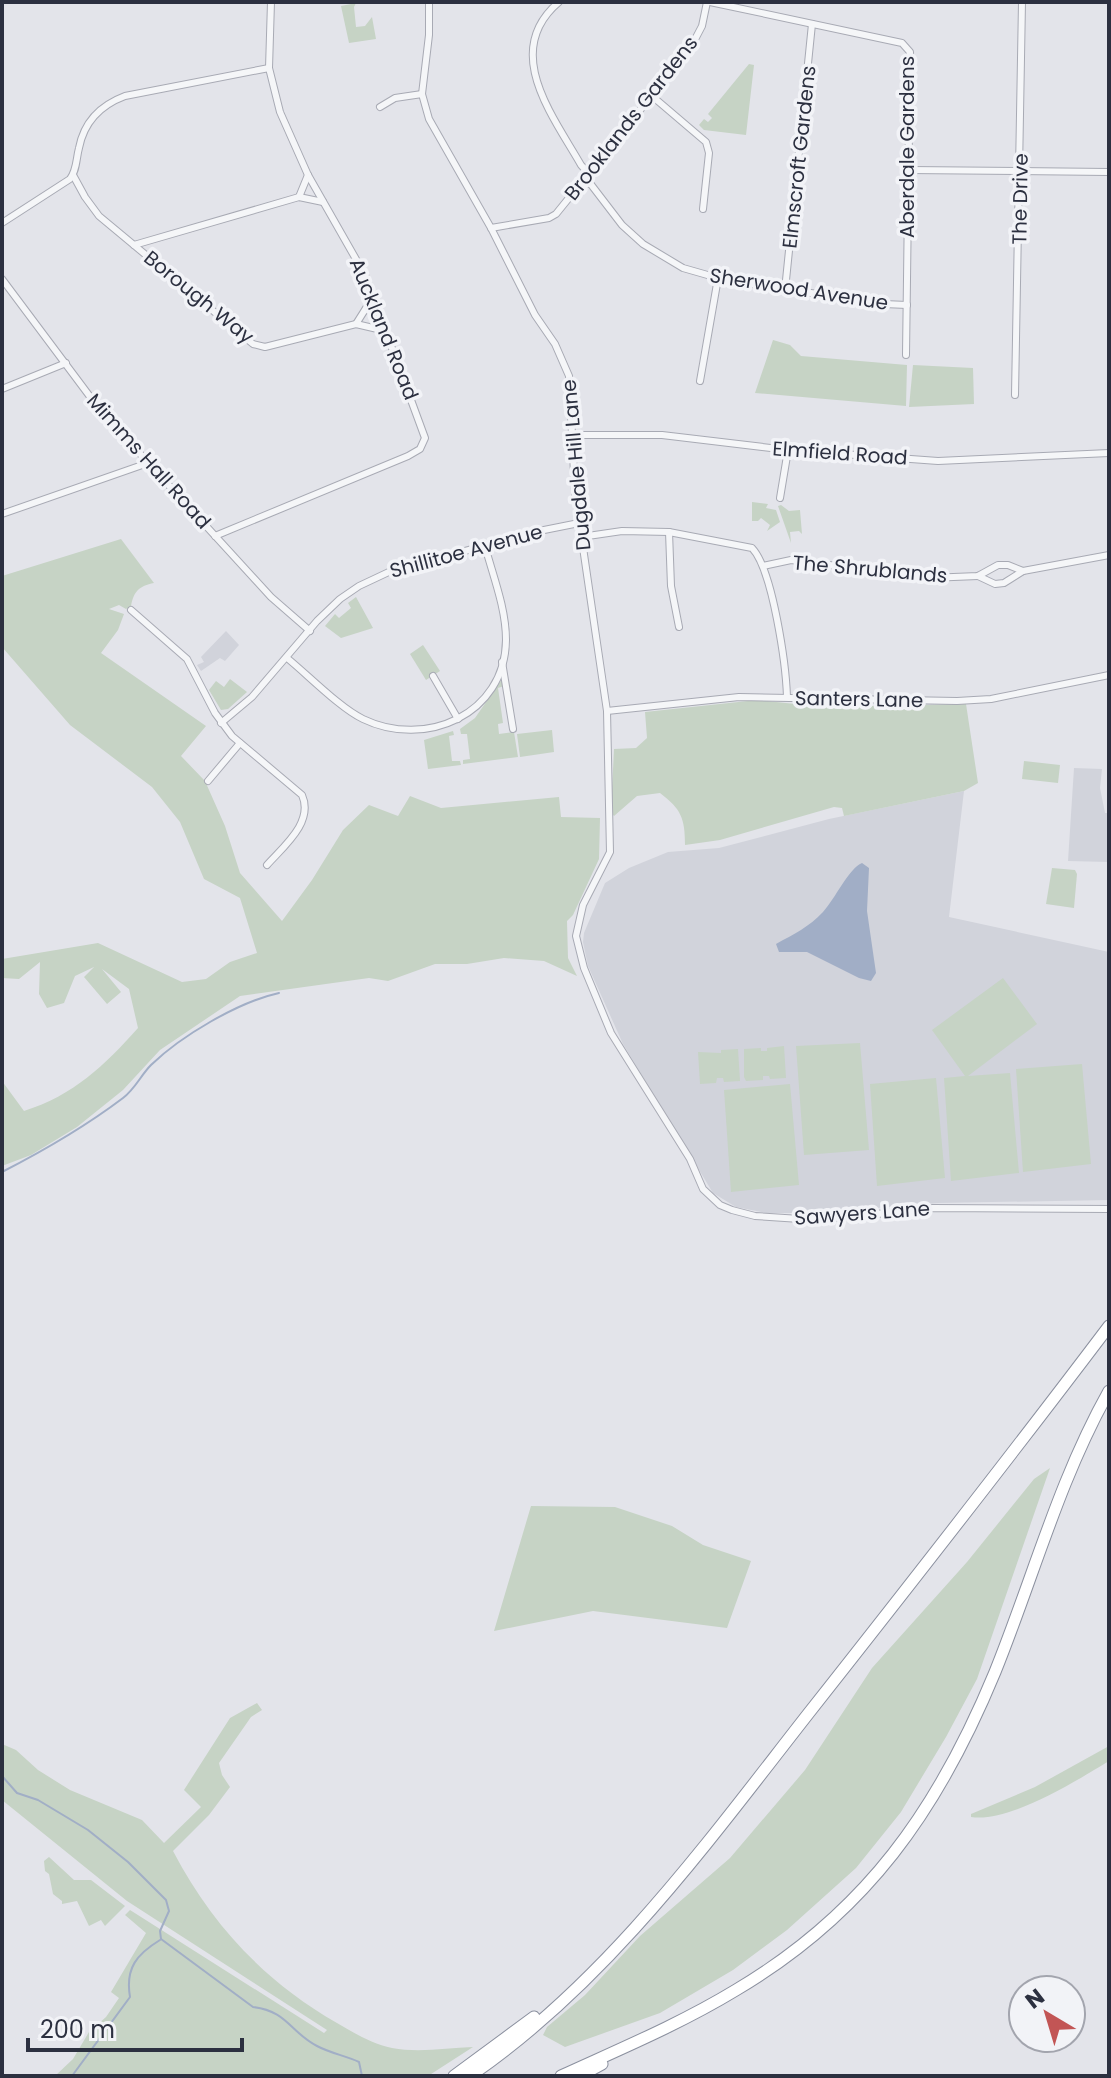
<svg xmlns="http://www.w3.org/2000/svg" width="1111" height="2078" font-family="Poppins,sans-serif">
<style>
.built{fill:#d1d3db}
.green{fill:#c6d3c5}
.water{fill:#a1aec6}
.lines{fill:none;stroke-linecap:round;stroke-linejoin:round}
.stream{stroke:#a1aec6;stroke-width:2}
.street-casing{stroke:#a8aab4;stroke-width:8}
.highway-casing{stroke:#8b909f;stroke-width:13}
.street{stroke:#f5f6f8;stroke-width:6}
.highway{stroke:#fff;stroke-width:11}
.labels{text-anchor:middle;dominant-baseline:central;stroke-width:7;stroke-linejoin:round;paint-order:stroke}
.street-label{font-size:20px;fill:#2c3040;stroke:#f2f3f7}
</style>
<rect width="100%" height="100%" fill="#e3e4ea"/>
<g class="built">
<polygon points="226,631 239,645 225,661 220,658 201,671 197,665 204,662 201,657"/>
<polygon points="1074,768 1102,769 1100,788 1105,813 1109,813 1109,862 1068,861"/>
<polygon points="964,791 949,917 1109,952 1109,1200 938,1203 815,1213 766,1213 736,1207 713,1193 623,1044 588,966 583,942 584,933 605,883 629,868 668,852 719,848 829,819"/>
</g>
<g class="green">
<polygon points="356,3 354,7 356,27 365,26 372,17 376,39 349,43 341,6"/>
<polygon points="749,64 754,65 746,135 704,130 699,125 704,119 708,122 712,118 708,114"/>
<polygon points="773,340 790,345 801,356 907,365 906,406 755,393"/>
<polygon points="913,365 973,368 974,404 909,407"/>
<polygon points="752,502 768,504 766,508 776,510 780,522 767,531 770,525 761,518 758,521 752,521"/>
<polygon points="781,505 789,511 800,510 802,534 799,531 790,532 791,543 778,506"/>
<path d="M121,539L154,583C139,586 134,591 131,606L126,609L119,605L109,609L124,614L118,630L101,653L206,726L181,756L205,781L225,826L240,873L282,921L312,880L343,830L369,805L398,816L410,796L441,808L559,797L561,817L600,818L599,859L573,915L567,921L568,958L577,976L544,961L504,958L467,964H435L388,981L369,978L240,996L160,1050L123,1090L77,1127L31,1155L2,1166V1081L24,1111C74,1095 104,1066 138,1028L129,989L102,969L121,992L107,1004L84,977L94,967L75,976L64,1003L47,1008L39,994L40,962L19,979L2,978V959L98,943L182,982L206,979L230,962L257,953L240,898L204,879L180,822L152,787L70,725L2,647V576Z"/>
<polygon points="356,597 373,628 341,638 325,626 335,614 339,618 351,608 348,603"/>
<polygon points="423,645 440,671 426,680 410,654"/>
<polygon points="230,679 247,692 228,709 221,710 209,690 216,681 224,687"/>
<polygon points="502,679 504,686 498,688 503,723 498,724 499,734 514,732 518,757 463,764 463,760 470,759 467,734 461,734 460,729 475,718"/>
<path d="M757,700L824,707L966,704L978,783L964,791L844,816L842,808L834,807L720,840L685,845C685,818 681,809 660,793L637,796L614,816L611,812L614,749L636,748L647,738L645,712Z"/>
<polygon points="552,730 554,752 520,757 517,734"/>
<polygon points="453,731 454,735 449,736 452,761 460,761 461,765 428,769 424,740"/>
<polygon points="1024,761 1060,765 1058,783 1022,779"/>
<polygon points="1052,868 1075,870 1077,874 1074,908 1046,904"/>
<polygon points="1003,978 1037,1024 968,1076 1010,1073 1019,1173 951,1181 944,1078 965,1076 932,1030"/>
<polygon points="860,1043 869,1150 804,1155 796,1046"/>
<polygon points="784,1046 786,1078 770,1079 769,1076 763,1076 763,1080 746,1081 744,1077 744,1049 761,1048 761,1051 767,1051 767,1048"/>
<polygon points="738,1049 740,1081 724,1082 723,1078 717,1078 716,1083 700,1084 698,1052 721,1053 721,1050"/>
<polygon points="1082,1064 1091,1164 1023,1172 1016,1069"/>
<polygon points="936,1078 945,1178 877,1186 870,1084"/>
<polygon points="790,1084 799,1185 731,1192 724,1090"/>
<polygon points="1050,1468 977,1679 946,1737 901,1812 856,1868 787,1930 733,1970 660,2013 565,2047 543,2035 547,2027 585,1995 640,1936 730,1858 805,1770 872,1668 967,1562 1034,1479"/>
<polygon points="531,1506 615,1507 672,1526 703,1545 751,1561 727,1628 593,1611 494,1631"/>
<path d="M257,1703L262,1710L251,1717L219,1763L222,1775L230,1787L209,1815L173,1851C212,1925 264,1981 337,2023C354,2033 372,2044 392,2048C418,2053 447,2048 473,2047L428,2076H55L73,2059L89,2032L106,2017L119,1998L111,1992L146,1933L125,1915L130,1910L324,2033L327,2030L127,1901L2,1800V1744L16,1750L38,1770L70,1790L142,1820L164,1843L201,1807L184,1790L230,1718Z"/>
<path d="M1109,1746V1761C1076,1781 1009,1823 971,1817V1814L1035,1787Z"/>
<polygon points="49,1857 74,1880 91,1880 125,1906 105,1926 101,1920 89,1926 77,1901 62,1904 62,1901 53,1894 49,1874 45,1871 44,1861"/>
</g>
<path class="water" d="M862,863L869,868L867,911L876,973L871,981L859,978L807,952H779L776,944C794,934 809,927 823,912C835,899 849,868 862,863Z"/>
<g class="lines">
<g class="stream">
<path d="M2,1172C43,1151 86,1126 123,1098C135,1089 141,1075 151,1065C181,1036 238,1002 279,993"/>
<polyline points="2,1776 17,1793 38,1800 88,1830 128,1862 166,1900 169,1911 160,1931 161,1939"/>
<path d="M161,1939L253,2007C287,2011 290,2032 317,2046C330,2053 346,2056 359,2062L362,2076"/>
<path d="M72,2076L130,1997C125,1968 137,1954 160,1940"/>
</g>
<defs>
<g id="street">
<polyline points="429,2 429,35 422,94 429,119 491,228 535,315 555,344 569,376 575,493 607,711 610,852 583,905 576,936 584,968 611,1033 690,1159 703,1189 720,1205 732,1210 755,1216 800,1219 849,1217 933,1208 1109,1209"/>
<path d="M559,2C501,51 553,116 581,165L589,174"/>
<polyline points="710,2 902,43 910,52 906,355"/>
<polyline points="652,96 706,142 709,153 703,209"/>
<polyline points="380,107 395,98 422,94"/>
<polyline points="908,170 1109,172"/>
<polyline points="73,175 85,197 99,216 253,344 265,347 356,324 386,331"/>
<polyline points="586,178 622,225 643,244 683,268 718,278 764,286 884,304 907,305"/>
<polyline points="299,197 308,175"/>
<path d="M2,223L70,179C77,170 76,159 79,148C84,122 101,105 125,96L269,68"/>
<polyline points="491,228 549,218 556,214 691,47 702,26 707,2"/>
<polyline points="134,245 299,197 323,202"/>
<polyline points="2,279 100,410 271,597 310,631"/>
<polyline points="785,290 812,24"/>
<polyline points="356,324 373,297"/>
<polyline points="700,381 718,278"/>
<polyline points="2,389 66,363"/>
<polyline points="1015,395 1022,2"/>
<polyline points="573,435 662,435 788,450 938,461 1109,453"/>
<polyline points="780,498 788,450"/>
<polyline points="2,514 148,463"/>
<polyline points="669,532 671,586 679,627"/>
<polyline points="215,536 408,456 420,449 425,438 365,275 308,175 280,112 269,68 271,2"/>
<path d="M581,537L622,531L669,532L752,548C773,570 786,666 787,697"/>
<polyline points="763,566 791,560 929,578 978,576 998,565 1008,565 1023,571"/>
<polyline points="978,576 995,584 1004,583 1023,571 1109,555"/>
<path d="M131,610L187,659L215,713L232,736L302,795C314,822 284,846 267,865"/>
<path d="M287,658C308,675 340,708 363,719C425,749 505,715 506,640C506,608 493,576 485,546"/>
<polyline points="502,662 513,729"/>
<polyline points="433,676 458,719"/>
<polyline points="607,711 739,697 957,701 991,699 1109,675"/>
<polyline points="221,723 252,697 317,621 340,599 359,586 393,570 544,530 579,523"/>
<polyline points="208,781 240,743"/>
</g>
<g id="highway">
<polyline points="454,2076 534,2017"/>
<path d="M470,2076C607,1982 707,1843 808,1714C909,1586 1010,1457 1109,1326"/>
<path d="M561,2076C620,2049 680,2024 736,1990C866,1913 938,1810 995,1672C1033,1578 1059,1480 1109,1391"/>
<polyline points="580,2076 602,2064"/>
</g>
</defs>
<use href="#street" class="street-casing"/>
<use href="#highway" class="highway-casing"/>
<use href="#street" class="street"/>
<use href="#highway" class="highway"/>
</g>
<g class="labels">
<g class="street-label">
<text transform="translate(631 118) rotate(-52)">Brooklands Gardens</text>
<text transform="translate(907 147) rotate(-90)">Aberdale Gardens</text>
<text transform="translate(799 157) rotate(-84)">Elmscroft Gardens</text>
<text transform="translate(1020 199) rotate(-89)">The Drive</text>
<text transform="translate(799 289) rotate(9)">Sherwood Avenue</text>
<text transform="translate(199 297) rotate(39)">Borough Way</text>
<text transform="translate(384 329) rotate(68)">Auckland Road</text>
<text transform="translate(840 453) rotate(4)">Elmfield Road</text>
<text transform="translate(149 461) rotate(48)">Mimms Hall Road</text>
<text transform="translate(576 465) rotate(-95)">Dugdale Hill Lane</text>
<text transform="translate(466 551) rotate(-15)">Shillitoe Avenue</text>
<text transform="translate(870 569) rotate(5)">The Shrublands</text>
<text transform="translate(859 699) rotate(1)">Santers Lane</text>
<text transform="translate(862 1213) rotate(-4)">Sawyers Lane</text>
</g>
</g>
<rect width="1111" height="2078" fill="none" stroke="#2c3040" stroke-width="8"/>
<g transform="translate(1047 2014) rotate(322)"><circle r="38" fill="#f2f3f7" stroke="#a3a5ae" stroke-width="2"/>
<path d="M0-6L14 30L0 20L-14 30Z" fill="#c25555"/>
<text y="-12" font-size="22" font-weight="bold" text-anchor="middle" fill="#2c3040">N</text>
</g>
<path d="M28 2038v12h214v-12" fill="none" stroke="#2c3040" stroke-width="4"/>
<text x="40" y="2038" font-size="24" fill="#2c3040" stroke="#f2f3f7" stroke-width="6" paint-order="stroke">200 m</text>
</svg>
